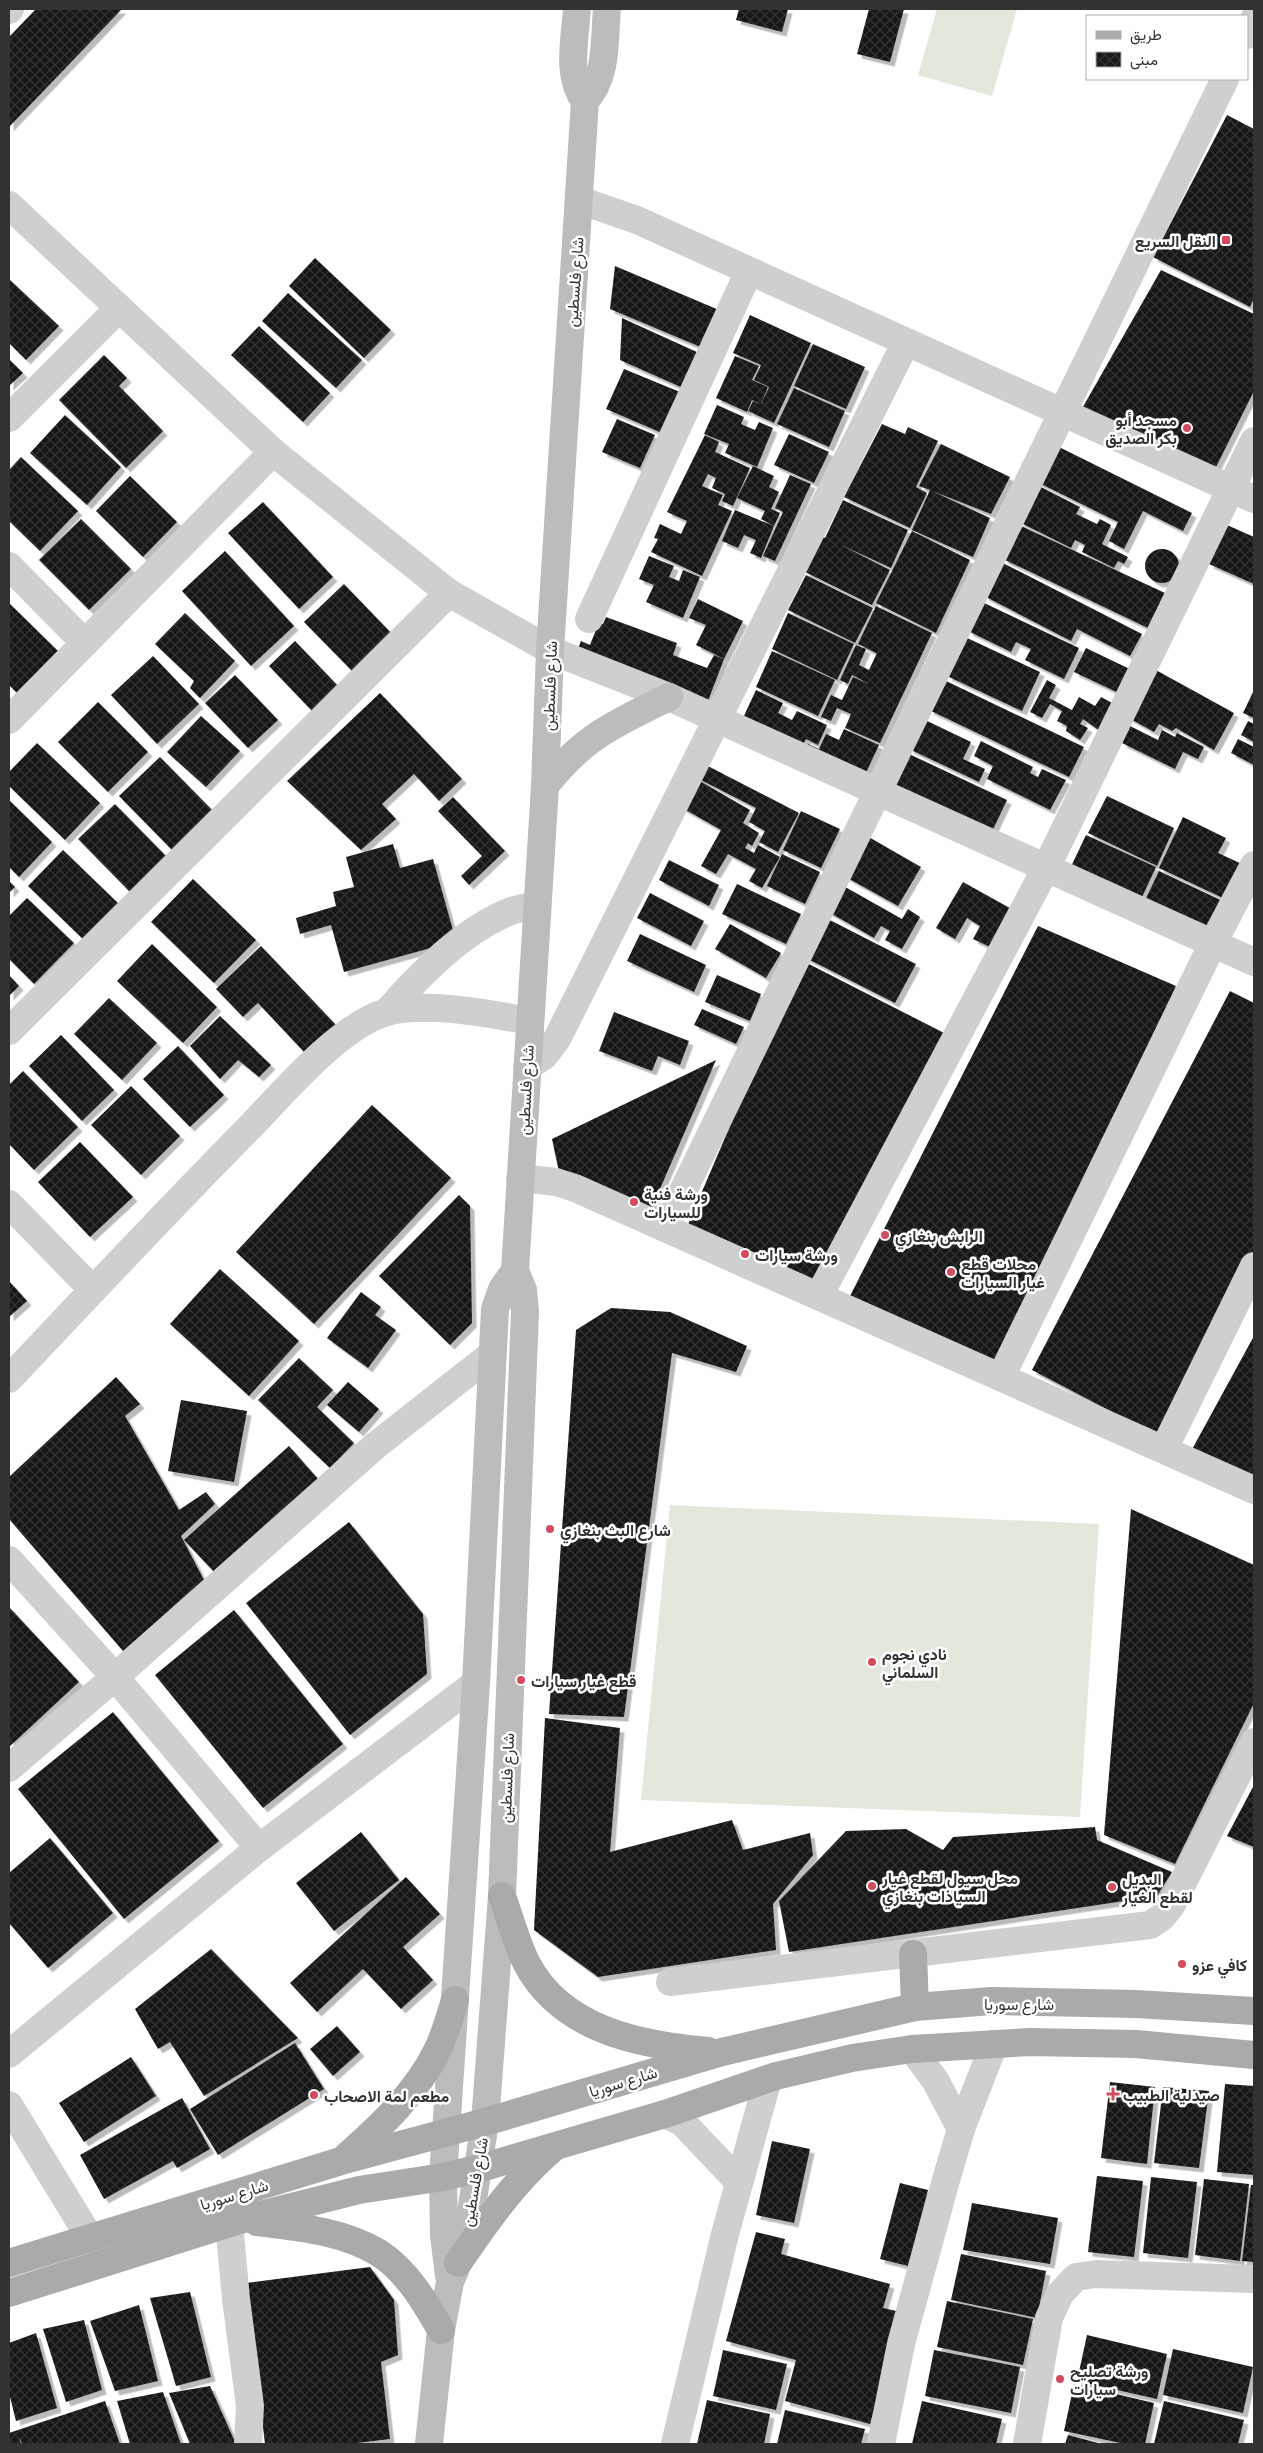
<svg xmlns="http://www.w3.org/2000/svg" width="1263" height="2453" font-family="'Exo 2',Vazirmatn,sans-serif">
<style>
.pitch{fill:#e3e8dd}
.building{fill:url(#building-cross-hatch);filter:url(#shadow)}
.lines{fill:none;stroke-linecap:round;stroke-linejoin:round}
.street{stroke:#cfcfcf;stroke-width:28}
.secondary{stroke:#bcbcbc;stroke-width:28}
.primary{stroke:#aaa;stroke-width:28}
.poi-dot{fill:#d14c5e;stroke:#fff;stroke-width:2}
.labels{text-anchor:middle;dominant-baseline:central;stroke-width:5;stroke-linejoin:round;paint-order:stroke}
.poi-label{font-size:16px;font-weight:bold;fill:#323232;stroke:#fff;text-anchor:start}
.street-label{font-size:16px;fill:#323232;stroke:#fff}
</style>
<defs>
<pattern id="building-cross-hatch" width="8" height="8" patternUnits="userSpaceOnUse" patternTransform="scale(1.25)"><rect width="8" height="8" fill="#191919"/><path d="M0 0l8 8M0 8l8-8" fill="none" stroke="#323232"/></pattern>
<filter id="shadow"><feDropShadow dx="4.5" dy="4.5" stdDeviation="0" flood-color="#0004"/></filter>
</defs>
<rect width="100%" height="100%" fill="#fff"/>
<g class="pitch">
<polygon points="937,9 1017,9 992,96 918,75"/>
<polygon points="670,1505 1099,1524 1080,1817 641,1800"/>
</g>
<g class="building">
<polygon points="36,9 122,9 9,127 9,37"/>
<polygon points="739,9 788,9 782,32 736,20"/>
<polygon points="869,9 904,9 890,62 857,54"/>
<polygon points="1227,115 1254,129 1254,298 1250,307 1153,257"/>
<polygon points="315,258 391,330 364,358 289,286"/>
<polygon points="615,266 719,310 703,348 610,309"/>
<polygon points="1161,270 1254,314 1254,391 1215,469 1080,412"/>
<polygon points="9,279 59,326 26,360 9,343"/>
<polygon points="288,293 362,360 336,388 262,321"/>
<polygon points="750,315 811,343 774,423 748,411 753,401 761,404 769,387 754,380 761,365 733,353"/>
<polygon points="622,318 699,353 683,388 620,360"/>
<polygon points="259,326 330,393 303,422 231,355"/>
<polygon points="813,344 865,367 846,409 794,386"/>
<polygon points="104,355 127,378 119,386 163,431 126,468 59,400"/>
<polygon points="735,356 759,366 752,380 768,387 761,404 752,400 747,412 716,398"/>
<polygon points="9,359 23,373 9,386"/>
<polygon points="624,369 680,392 662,433 606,409"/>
<polygon points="794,388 845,411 829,447 777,424"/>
<polygon points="717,405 744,417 741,424 755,430 759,422 773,428 757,467 725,453 729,444 704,434"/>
<polygon points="65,415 121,467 87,505 30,453"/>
<polygon points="617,419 655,435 640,468 602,452"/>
<polygon points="882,424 905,434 908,427 938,441 916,487 927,493 910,528 844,497"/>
<polygon points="789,434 829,452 814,483 774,465"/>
<polygon points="705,435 719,442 715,452 750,468 733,506 722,501 725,494 712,488 716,478 708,474 702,486 723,495 718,505 732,511 702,576 651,552 658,539 654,538 660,524 681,534 687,521 667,512"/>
<polygon points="941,444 1010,477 991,514 932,491 990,518 973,557 912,530 930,490 919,486"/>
<polygon points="1055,445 1192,513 1183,531 1143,511 1124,549 1109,541 1118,522 1037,482"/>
<polygon points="21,457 78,511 40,551 9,521 9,470"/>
<polygon points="753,466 774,476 769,487 779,492 771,509 780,513 774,526 761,519 765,511 737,498"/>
<polygon points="790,475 811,484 775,561 763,556 783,512 775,508"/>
<polygon points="130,476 177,522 143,557 96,511"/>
<polygon points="1037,485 1080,507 1076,514 1097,524 1100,519 1111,525 1102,544 1128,557 1124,564 1118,561 1114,568 1082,552 1085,545 1075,540 1071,548 1019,522"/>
<polygon points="843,500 908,530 891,568 841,545 890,570 872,605 805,572 823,537 825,538"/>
<polygon points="263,502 333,577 299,609 228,533"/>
<polygon points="735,510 774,526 761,558 750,553 756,540 744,535 738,548 722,541"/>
<polygon points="81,519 131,569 89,610 39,560"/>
<polygon points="1019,525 1165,593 1148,628 1003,559"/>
<polygon points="1227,525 1254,537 1254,584 1209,564"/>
<polygon points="912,531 970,560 936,633 876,603"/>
<circle cx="1162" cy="566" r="17"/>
<polygon points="225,551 294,626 251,666 182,591"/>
<polygon points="649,556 674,566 669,577 679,581 683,570 700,577 683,618 646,602 654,585 639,579"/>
<polygon points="1001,562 1142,634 1130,656 1077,629 1071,641 984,596"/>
<polygon points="806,575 873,608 855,643 788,610"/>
<polygon points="344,584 394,636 355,674 304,622"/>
<polygon points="698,599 743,621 724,659 696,645 706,625 689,618"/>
<polygon points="982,602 1079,648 1064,679 1025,660 1031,649 1016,642 1011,652 968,631"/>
<polygon points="9,603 59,652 18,694 9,685"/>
<polygon points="876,606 932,633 880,743 845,728 851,714 837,708 831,721 821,717 831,695 842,700 853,677 869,684 852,675 848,684 840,680 856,645 866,649 859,665 869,670 877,653 884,657 858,644"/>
<polygon points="185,613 235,661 200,698 190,688 194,681 155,644"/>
<polygon points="788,613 854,644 837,680 772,649"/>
<polygon points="606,617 677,643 673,655 707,668 714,655 724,659 708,701 577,651 581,641 590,645 599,622 603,624"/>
<polygon points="965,637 1040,672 1022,711 947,676"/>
<polygon points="295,641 339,687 313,712 269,666"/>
<polygon points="1086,648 1136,672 1125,696 1074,672"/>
<polygon points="772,651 835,680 818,716 756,687"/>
<polygon points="153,656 199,704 157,744 111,695"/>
<polygon points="1154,669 1234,713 1214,750 1176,728 1172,731 1159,724 1154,732 1127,717"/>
<polygon points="235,675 278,720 248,748 205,703"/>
<polygon points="944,680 1084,747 1069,777 929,710"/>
<polygon points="1047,680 1056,685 1049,698 1072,710 1079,697 1095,706 1101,697 1114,704 1103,733 1083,719 1080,724 1088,728 1080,740 1066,731 1067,726 1057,721 1062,711 1050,704 1042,718 1030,712"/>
<polygon points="756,690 783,703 778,713 792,720 797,711 827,725 818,745 806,739 801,748 742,720"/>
<polygon points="1254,690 1254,718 1243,713"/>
<polygon points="380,693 462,779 439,801 414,774 382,804 396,819 361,850 287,781"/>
<polygon points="98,702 148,752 108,792 58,742"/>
<polygon points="201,716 240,751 206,787 167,752"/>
<polygon points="923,719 971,742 963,759 985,769 979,782 909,749"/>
<polygon points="1248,721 1254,724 1254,742 1241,735"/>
<polygon points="1130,726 1158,740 1162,730 1175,737 1177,733 1204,747 1198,759 1183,752 1175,769 1122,743"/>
<polygon points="844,729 879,745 864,777 805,749 808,744 819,749 826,734 839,740"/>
<polygon points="1238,739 1254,747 1254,765 1231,753"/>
<polygon points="981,741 1033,767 1030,773 1038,777 1042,769 1066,780 1050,810 987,779 993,766 974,756"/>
<polygon points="37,743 100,803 65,840 9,786 9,772"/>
<polygon points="907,753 1007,800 989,838 889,791"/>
<polygon points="160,757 214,812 173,851 119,796"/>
<polygon points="702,763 799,813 778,852 759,842 765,831 749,822 756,808 695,777"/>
<polygon points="693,777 750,810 743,823 759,833 752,846 748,843 745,848 754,853 758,845 780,857 762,888 749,881 756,869 728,854 716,874 701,866 721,830 677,805"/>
<polygon points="1107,796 1174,828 1157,866 1088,833"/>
<polygon points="453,797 505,851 469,885 461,876 482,856 438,811"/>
<polygon points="9,800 52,842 19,877 9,867"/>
<polygon points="115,804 167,857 130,892 78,839"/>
<polygon points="801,811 840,829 821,868 783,850"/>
<polygon points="1183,817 1226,838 1218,853 1242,864 1225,899 1159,868"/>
<polygon points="1086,835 1156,867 1137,908 1067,875"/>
<polygon points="867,836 921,867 898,906 844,876"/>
<polygon points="393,844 400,868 433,859 456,941 344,972 331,925 300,934 296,918 336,906 333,892 354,887 346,857"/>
<polygon points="63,850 120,905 85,941 28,886"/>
<polygon points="782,854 820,872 805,904 767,886"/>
<polygon points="669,860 719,885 709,906 659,880"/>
<polygon points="1159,871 1227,903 1209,941 1141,909"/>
<polygon points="193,879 256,940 214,983 151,922"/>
<polygon points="9,881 15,887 9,893"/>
<polygon points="963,882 1017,912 990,947 973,939 980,926 967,918 955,939 936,928"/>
<polygon points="737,884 801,914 786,944 722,914"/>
<polygon points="840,884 902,919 908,909 920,917 902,949 885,940 890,931 881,926 874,938 825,910"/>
<polygon points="650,893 704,921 691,946 637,918"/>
<polygon points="27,898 74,943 34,984 9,959 9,916"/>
<polygon points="822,916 916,964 895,1003 802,956"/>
<polygon points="730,924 781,953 766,978 715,949"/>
<polygon points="1038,926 1176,986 995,1364 848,1300"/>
<polygon points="640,934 706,965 694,992 627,961"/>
<polygon points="152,944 217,1007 183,1043 117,981"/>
<polygon points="261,946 336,1025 305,1053 258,1003 243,1017 216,989"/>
<polygon points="801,960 950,1036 816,1284 686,1229"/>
<polygon points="9,975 19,986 9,996"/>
<polygon points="717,975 761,994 750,1021 705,1002"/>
<polygon points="1230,991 1254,1003 1254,1252 1162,1438 1032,1370"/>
<polygon points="109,998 157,1043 122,1080 74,1034"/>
<polygon points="702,1009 744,1027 736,1044 694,1025"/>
<polygon points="614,1012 689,1041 680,1065 658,1056 652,1071 599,1051"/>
<polygon points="220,1016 271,1065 259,1077 238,1060 220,1079 190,1046"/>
<polygon points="61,1035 114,1090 82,1121 29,1066"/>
<polygon points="178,1046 224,1095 190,1127 143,1079"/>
<polygon points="716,1060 649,1214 559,1172 552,1139"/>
<polygon points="23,1071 78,1127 34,1170 9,1144 9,1085"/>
<polygon points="131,1086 180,1136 141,1175 91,1125"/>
<polygon points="372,1105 451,1178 314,1324 236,1252"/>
<polygon points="80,1142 133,1197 90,1237 38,1182"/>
<polygon points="459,1195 470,1206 472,1323 450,1345 379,1276"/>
<polygon points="220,1269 299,1341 249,1396 170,1324"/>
<polygon points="9,1281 27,1301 9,1317"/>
<polygon points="361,1292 381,1307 375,1315 396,1330 368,1368 327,1338"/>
<polygon points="611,1308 670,1312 747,1346 736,1372 672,1353 624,1717 549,1714 576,1330"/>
<polygon points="1254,1336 1254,1485 1190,1453"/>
<polygon points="299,1358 333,1390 317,1407 354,1443 330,1468 258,1400"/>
<polygon points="116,1377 140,1404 125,1416 179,1510 206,1492 215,1504 181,1536 204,1580 123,1651 9,1519 9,1477"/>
<polygon points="348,1382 379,1409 359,1432 327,1405"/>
<polygon points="181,1400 247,1411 234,1482 168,1471"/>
<polygon points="289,1446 319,1480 216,1574 184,1540"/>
<polygon points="1131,1509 1254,1565 1254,1703 1175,1864 1104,1835"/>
<polygon points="349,1522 423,1614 427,1674 350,1735 246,1603"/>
<polygon points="9,1607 79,1682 9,1747"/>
<polygon points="234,1610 343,1744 263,1808 155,1675"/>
<polygon points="113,1712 219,1841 124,1919 18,1789"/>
<polygon points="545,1718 620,1728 610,1852 732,1820 743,1850 810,1833 813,1855 773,1904 776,1950 598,1977 534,1930"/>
<polygon points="1254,1785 1254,1847 1227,1836"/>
<polygon points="1095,1827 1097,1840 1172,1872 1157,1896 789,1952 779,1901 846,1831 906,1829 943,1850 953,1837"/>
<polygon points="361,1832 399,1880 334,1931 296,1883"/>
<polygon points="50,1838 113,1913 48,1968 9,1923 9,1873"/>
<polygon points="406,1877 440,1914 403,1947 433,1980 401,2009 363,1969 317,2012 290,1983"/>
<polygon points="211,1949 298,2038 204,2096 170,2042 158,2049 135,2009"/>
<polygon points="337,2026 360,2052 333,2076 310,2049"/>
<polygon points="295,2043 324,2089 218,2155 190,2109"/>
<polygon points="131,2057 156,2096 84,2142 59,2103"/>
<polygon points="1110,2082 1155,2087 1147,2164 1101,2158"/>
<polygon points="1225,2084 1254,2086 1254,2175 1217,2172"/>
<polygon points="1163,2087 1209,2091 1199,2168 1154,2163"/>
<polygon points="182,2098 210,2149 177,2168 173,2161 104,2199 80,2155"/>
<polygon points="772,2141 810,2149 794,2223 756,2215"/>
<polygon points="1097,2176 1143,2181 1134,2257 1088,2252"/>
<polygon points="1151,2177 1197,2182 1188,2258 1143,2253"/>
<polygon points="1204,2179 1249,2184 1240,2261 1195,2255"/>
<polygon points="900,2183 928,2190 908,2266 880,2259"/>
<polygon points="1251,2185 1254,2185 1254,2262 1242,2261"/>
<polygon points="972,2203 1058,2218 1050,2264 963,2250"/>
<polygon points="756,2232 785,2239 781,2254 890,2284 883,2308 901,2312 870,2424 785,2401 796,2360 726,2341"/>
<polygon points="961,2254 1046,2271 1037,2318 951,2300"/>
<polygon points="370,2267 394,2300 398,2355 381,2362 390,2439 349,2444 265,2444 246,2283"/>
<polygon points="190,2292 211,2377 176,2386 150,2298"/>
<polygon points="947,2301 1033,2319 1023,2365 937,2347"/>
<polygon points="139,2305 158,2381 115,2391 90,2321"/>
<polygon points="84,2320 102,2390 66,2402 43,2329"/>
<polygon points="36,2333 57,2408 16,2421 9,2393 9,2343"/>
<polygon points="1087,2335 1167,2354 1157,2399 1077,2381"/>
<polygon points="1173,2349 1253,2367 1243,2413 1163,2395"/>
<polygon points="723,2350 787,2364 776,2410 713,2396"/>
<polygon points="934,2350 1020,2367 1011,2413 925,2396"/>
<polygon points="1074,2384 1154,2403 1145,2444 1125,2444 1064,2431"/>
<polygon points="210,2386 236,2444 190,2444 169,2393"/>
<polygon points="163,2392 181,2444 130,2444 117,2401"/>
<polygon points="707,2400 770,2414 764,2444 697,2444"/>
<polygon points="105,2401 120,2444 22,2444 19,2437 21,2444 9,2444 9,2433"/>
<polygon points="922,2401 1002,2419 996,2444 912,2444"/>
<polygon points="1164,2401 1244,2420 1238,2444 1154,2444"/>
<polygon points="785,2410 865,2429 861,2444 777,2444"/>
<polygon points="1068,2435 1102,2444 1065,2444"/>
</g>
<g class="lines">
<g class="street">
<polyline points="9,10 10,9"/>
<polyline points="1247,35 1254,19"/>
<polyline points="579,200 637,220 1254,499"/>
<polyline points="9,205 273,452 449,593 550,650 669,697 1254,962"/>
<polyline points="9,418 119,308"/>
<polyline points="9,566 85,643"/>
<polyline points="589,619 749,271"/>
<polyline points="9,720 273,452"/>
<path d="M387,1012C420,974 463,930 511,911C519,908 528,907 537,905"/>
<polyline points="9,1031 449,593"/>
<polyline points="527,1067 544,1056 557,1039 906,342"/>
<polyline points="520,1178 556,1182 575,1188 1254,1490"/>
<polyline points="9,1204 93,1290"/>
<polyline points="665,1228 1225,79"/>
<polyline points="819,1296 1046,868 1254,441"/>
<polyline points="1001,1377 1213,943 1254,865"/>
<path d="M9,1379C88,1295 168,1210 249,1128C283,1093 340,1025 387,1012C425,1001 490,1014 530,1021"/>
<polyline points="1164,1449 1254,1266"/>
<polyline points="9,1560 115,1677 259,1848"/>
<polyline points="9,1768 115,1677 375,1446 492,1354"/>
<polyline points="670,1982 1150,1925 1162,1917 1171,1906 1254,1742"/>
<polyline points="912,2049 935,2080 961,2129"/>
<polyline points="9,2054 259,1848 476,1683"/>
<polyline points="9,2105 90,2238"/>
<polyline points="665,2114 682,2122 739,2182"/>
<polyline points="229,2223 236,2299 250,2406 248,2444"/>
<polyline points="675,2444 725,2234 768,2079"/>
<polyline points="881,2444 901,2344 946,2180 961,2129 994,2044"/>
<polyline points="1027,2444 1049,2318 1060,2294 1076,2277 1096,2274 1254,2279"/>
</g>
<g class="secondary">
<path d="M577,9C575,39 566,76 585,101"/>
<path d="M545,786C583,737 614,724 669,697"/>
<polyline points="449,2276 444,2235 443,2177 476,1683 495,1309 502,1289 515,1271"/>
<path d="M429,2444L441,2330L450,2282L458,2263L472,2206L485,2122L502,1896L525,1312L523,1290L515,1271L545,786L550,650L585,101C608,77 604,40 607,9"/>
</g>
<g class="primary">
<path d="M502,1896C510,1918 516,1942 527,1964C562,2030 640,2045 708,2051"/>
<polyline points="913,1954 915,2007"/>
<path d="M347,2156C382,2125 416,2093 437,2051C445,2035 450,2016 455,2000"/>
<path d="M257,2222C298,2227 343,2231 379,2253C407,2271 425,2302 441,2330"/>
<polyline points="9,2263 341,2161 485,2122 722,2052 915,2007 991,2001 1136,2004 1254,2011"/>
<path d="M458,2263C486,2222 513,2183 551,2150"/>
<polyline points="9,2293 240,2220 359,2190 443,2177 477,2169 665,2114 776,2076 852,2058 912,2049 1030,2042 1136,2044 1254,2055"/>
</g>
</g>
<g class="poi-dot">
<rect x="1221" y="235" width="10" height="10" rx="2.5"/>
<circle cx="1187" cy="428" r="5"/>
<circle cx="634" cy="1202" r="5"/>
<circle cx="885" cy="1235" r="5"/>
<circle cx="745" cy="1254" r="5"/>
<circle cx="951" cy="1272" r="5"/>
<circle cx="550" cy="1529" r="5"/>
<circle cx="872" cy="1662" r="5"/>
<circle cx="521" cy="1680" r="5"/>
<circle cx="872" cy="1886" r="5"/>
<circle cx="1112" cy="1887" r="5"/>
<circle cx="1182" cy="1964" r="5"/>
<path d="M1110.5 2086.5h5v5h5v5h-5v5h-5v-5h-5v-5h5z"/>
<circle cx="314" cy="2095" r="5"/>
<circle cx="1060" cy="2379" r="5"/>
</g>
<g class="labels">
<g class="poi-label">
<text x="1216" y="240" text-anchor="end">النقل السريع</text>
<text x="1177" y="419" text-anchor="end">مسجد أبو<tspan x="1177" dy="18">بكر الصديق</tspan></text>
<text x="644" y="1193">ورشة فنية<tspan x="644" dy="18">للسيارات</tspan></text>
<text x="895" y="1235">الرابش بنغازي</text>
<text x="755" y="1254">ورشة سيارات</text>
<text x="961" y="1263">محلات قطع<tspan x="961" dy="18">غيار السيارات</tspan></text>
<text x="560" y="1529">شارع البث بنغازي</text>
<text x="882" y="1653">نادي نجوم<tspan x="882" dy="18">السلماني</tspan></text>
<text x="531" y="1680">قطع غيار سيارات</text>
<text x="882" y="1877">محل سيول لقطع غيار<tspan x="882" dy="18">السياذات بنغازي</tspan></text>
<text x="1122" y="1878">البديل<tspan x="1122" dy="18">لقطع الغيار</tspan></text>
<text x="1192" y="1964">كافي عزو</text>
<text x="1123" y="2094">صيدلية الطبيب</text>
<text x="324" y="2095">مطعم لمة الاصحاب</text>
<text x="1070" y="2370">ورشة تصليح<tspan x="1070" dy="18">سيارات</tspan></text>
</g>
<g class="street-label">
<text transform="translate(574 282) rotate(-86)">شارع فلسطين</text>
<text transform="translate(549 686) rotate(-88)">شارع فلسطين</text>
<text transform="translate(525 1090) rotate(-87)">شارع فلسطين</text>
<text transform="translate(506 1778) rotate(-88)">شارع فلسطين</text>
<text x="1019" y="2003">شارع سوريا</text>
<text transform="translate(623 2081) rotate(-17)">شارع سوريا</text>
<text transform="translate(474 2182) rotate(-80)">شارع فلسطين</text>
<text transform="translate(234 2194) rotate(-17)">شارع سوريا</text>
</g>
</g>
<rect width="1263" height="2453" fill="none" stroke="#323232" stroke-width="20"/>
<rect x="1086" y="15" width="162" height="65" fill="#ffffff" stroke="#adadad"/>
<rect x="1096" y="31" width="25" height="8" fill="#aaaaaa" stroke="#adadad"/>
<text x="1130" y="40" font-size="15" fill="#323232">طريق</text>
<rect x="1096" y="52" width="25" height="15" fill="url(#building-cross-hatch)" stroke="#adadad"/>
<text x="1130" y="65" font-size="15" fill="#323232">مبنى</text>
</svg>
